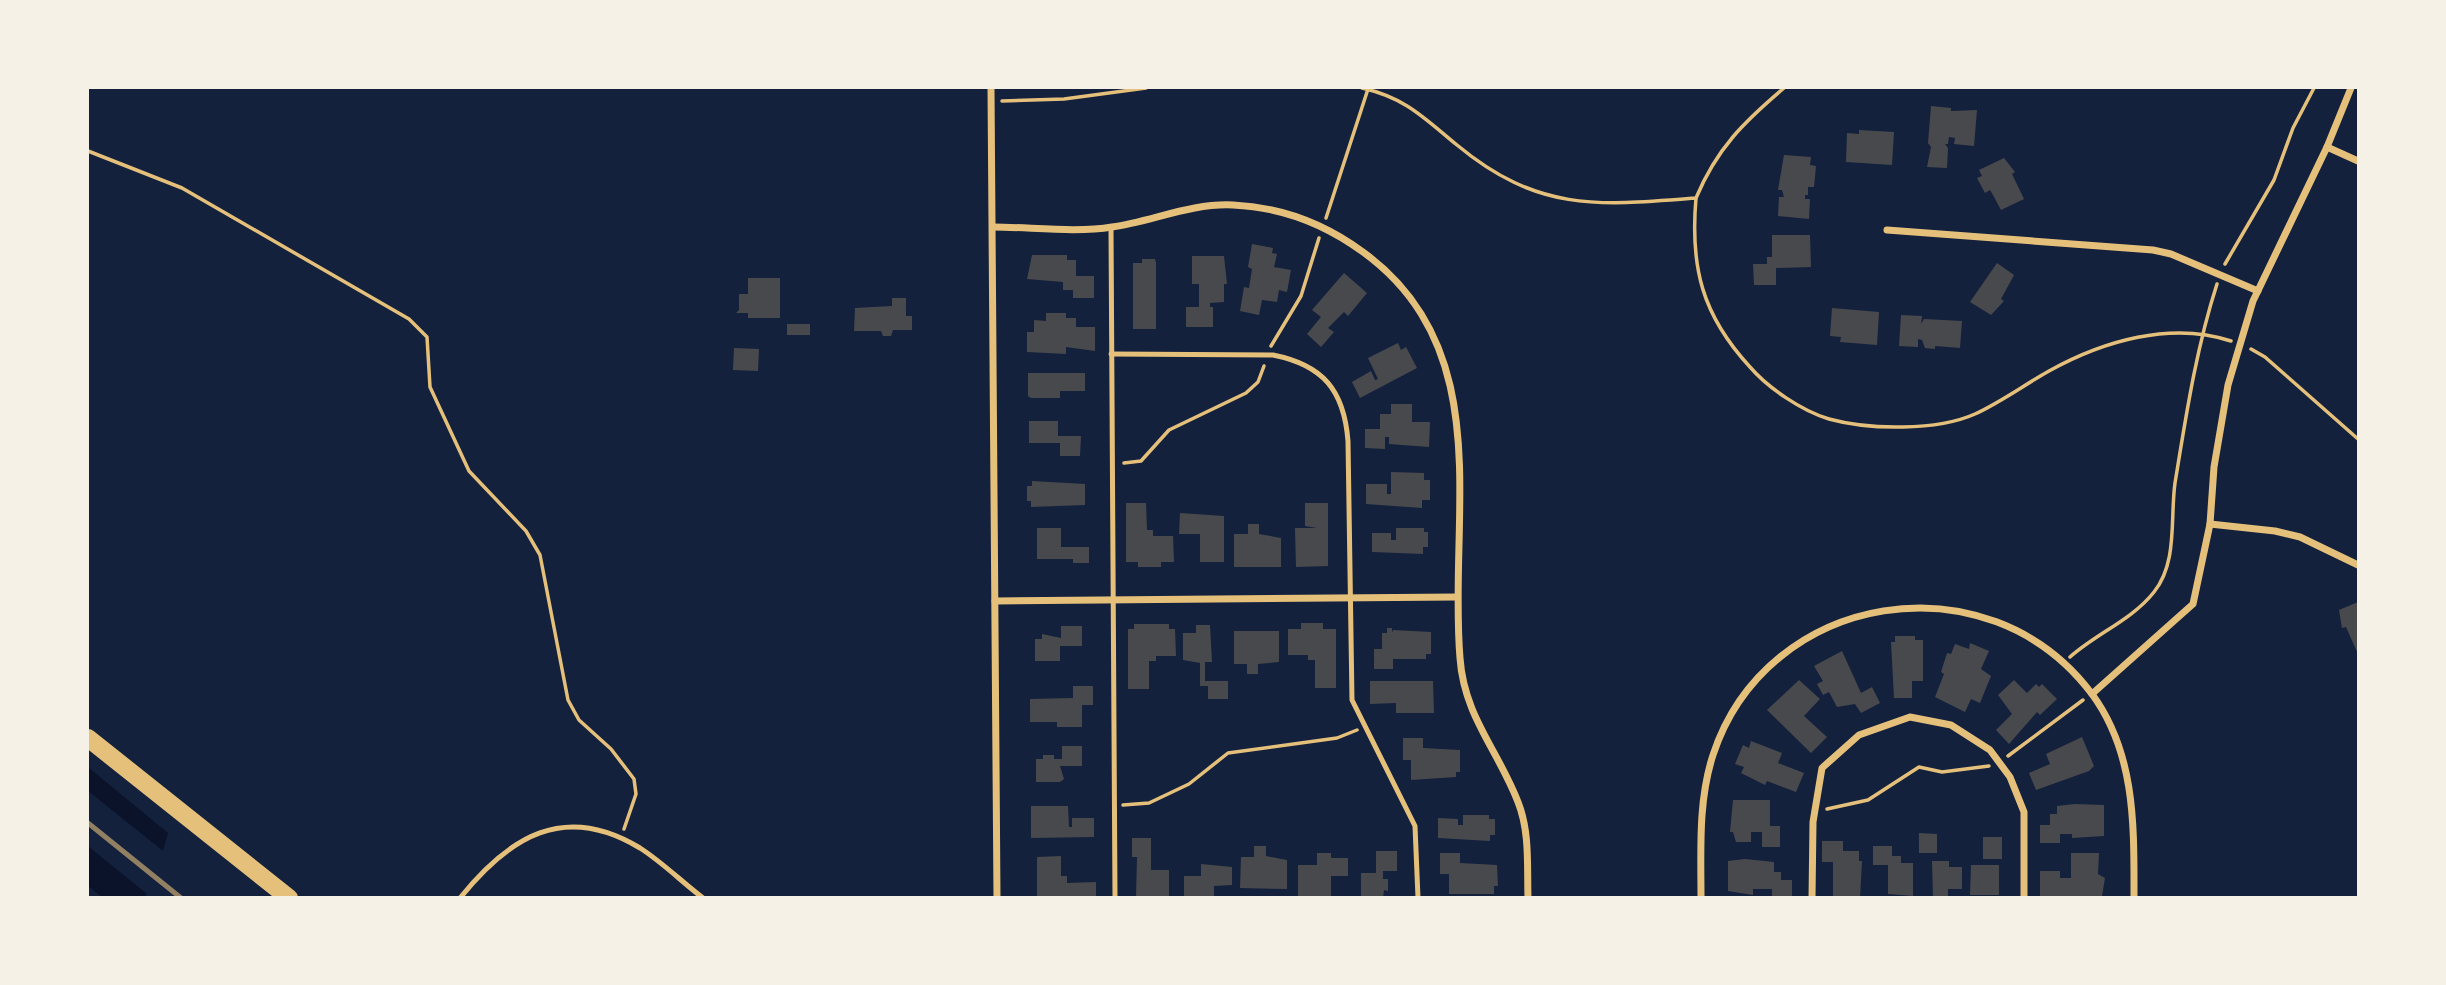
<svg xmlns="http://www.w3.org/2000/svg" width="2446" height="985" font-family="Merriweather,serif">
<style>
.water{fill:#0b132b}
.building{fill:#48494c}
.lines{fill:none;stroke-linecap:round;stroke-linejoin:round}
.path{stroke:#e5c07b;stroke-width:3.5}
.service{stroke:#e5c07b;stroke-width:5}
.minor{stroke:#e5c07b;stroke-width:7}
.primary{stroke:#e5c07b;stroke-width:18}
.rail{stroke:#918062;stroke-width:5}
</style>
<rect width="100%" height="100%" fill="#14213d"/>
<g class="water">
<polygon points="88,767 168,833 163,851 88,791"/>
<polygon points="88,846 147,894 145,897 102,897 88,886"/>
</g>
<g class="building">
<polygon points="1931,106 1951,108 1951,111 1977,110 1974,146 1954,144 1955,138 1949,137 1948,144 1945,144 1948,148 1947,168 1927,167 1931,147 1928,143"/>
<polygon points="1859,130 1894,132 1892,165 1846,162 1847,133 1859,134"/>
<polygon points="1784,155 1811,157 1810,165 1816,166 1814,187 1808,187 1808,195 1805,195 1805,199 1810,199 1809,219 1778,216 1779,197 1784,197 1782,190 1778,190"/>
<polygon points="2004,158 2015,172 2012,174 2024,199 2001,210 1993,195 1990,190 1985,193 1977,178 1982,176 1979,170"/>
<polygon points="1772,235 1810,235 1811,267 1776,268 1776,285 1754,285 1753,264 1767,264 1767,257 1772,257"/>
<polygon points="1252,244 1273,248 1272,253 1277,254 1274,267 1291,270 1287,292 1279,290 1277,302 1262,300 1259,315 1240,311 1244,287 1249,288 1252,269 1248,267"/>
<polygon points="1032,255 1067,255 1067,260 1076,260 1076,276 1094,276 1094,298 1073,298 1073,290 1063,290 1063,282 1027,279"/>
<polygon points="1192,256 1224,256 1227,284 1224,284 1224,302 1210,303 1210,307 1213,307 1213,327 1186,327 1186,307 1199,307 1199,284 1192,284"/>
<polygon points="1142,259 1155,259 1156,263 1156,329 1133,329 1133,263 1142,263"/>
<polygon points="1997,263 2014,275 2001,299 2004,301 1991,315 1970,302"/>
<polygon points="1344,273 1367,293 1348,316 1344,312 1328,328 1334,332 1321,347 1307,334 1321,317 1312,310"/>
<polygon points="748,278 780,278 780,318 748,318 748,313 736,313 739,310 739,294 748,294"/>
<polygon points="892,298 906,298 906,316 912,316 912,330 893,330 891,336 883,336 881,331 854,331 855,308 892,306"/>
<polygon points="1832,308 1879,312 1877,345 1840,342 1841,337 1830,336"/>
<polygon points="1046,313 1066,313 1066,318 1076,318 1076,327 1095,327 1095,351 1066,347 1066,354 1027,352 1027,332 1034,332 1034,320 1046,321"/>
<polygon points="1901,315 1922,316 1921,324 1924,319 1962,321 1960,348 1935,346 1935,349 1925,348 1922,340 1918,339 1918,347 1899,346"/>
<rect x="787" y="324" width="23" height="11"/>
<polygon points="1398,343 1401,350 1406,347 1417,368 1360,398 1352,382 1371,371 1375,380 1378,379 1368,358"/>
<polygon points="734,348 759,349 758,371 733,370"/>
<polygon points="1028,373 1085,373 1085,391 1060,391 1060,398 1031,398 1028,396"/>
<polygon points="1391,404 1412,404 1412,422 1430,422 1429,447 1389,444 1389,437 1385,437 1385,449 1365,448 1365,429 1380,429 1380,414 1391,414"/>
<polygon points="1029,421 1058,421 1058,436 1081,436 1080,456 1060,456 1060,443 1029,443"/>
<polygon points="1391,472 1424,473 1424,480 1430,480 1430,500 1422,500 1422,508 1366,504 1366,484 1387,484 1387,494 1391,494"/>
<polygon points="1032,481 1085,484 1085,505 1031,507 1031,501 1027,501 1027,486 1032,486"/>
<polygon points="1126,503 1146,503 1147,530 1153,530 1153,536 1173,536 1174,562 1161,562 1161,567 1138,567 1138,562 1126,562"/>
<polygon points="1305,503 1328,503 1328,566 1296,567 1295,528 1317,528 1305,526"/>
<polygon points="1180,513 1224,516 1224,562 1200,562 1200,534 1179,534"/>
<polygon points="1248,524 1259,524 1259,534 1281,538 1281,567 1234,567 1234,534 1248,534"/>
<polygon points="1037,528 1061,528 1061,547 1089,547 1089,563 1073,563 1073,559 1037,559"/>
<polygon points="1396,528 1424,528 1424,532 1428,532 1428,547 1423,547 1423,554 1372,552 1372,533 1391,533 1391,540 1396,540"/>
<polygon points="2358,602 2358,654 2346,627 2342,628 2339,610"/>
<polygon points="1301,623 1323,623 1323,629 1336,629 1336,688 1315,688 1315,660 1308,660 1308,655 1288,655 1288,629 1301,629"/>
<polygon points="1134,624 1169,624 1169,629 1175,629 1176,656 1156,656 1156,661 1149,661 1149,689 1128,689 1128,629 1134,629"/>
<polygon points="1196,625 1210,625 1212,662 1205,662 1205,681 1228,681 1228,699 1208,699 1208,686 1200,686 1200,663 1183,660 1183,633 1196,633"/>
<polygon points="1061,626 1082,626 1082,646 1060,646 1060,661 1035,661 1035,639 1042,639 1042,634 1061,638"/>
<polygon points="1387,628 1392,628 1392,633 1393,630 1431,632 1431,654 1426,654 1426,659 1393,659 1393,669 1374,669 1374,649 1382,649 1382,633 1387,633"/>
<polygon points="1234,631 1279,631 1279,662 1258,664 1258,674 1247,674 1247,664 1234,664"/>
<polygon points="1895,636 1915,636 1915,640 1923,640 1923,681 1912,681 1912,698 1894,698 1891,642 1895,642"/>
<polygon points="1970,643 1989,651 1981,669 1991,676 1980,703 1971,699 1965,712 1935,697 1944,674 1941,672 1947,653 1951,654 1955,644 1969,649"/>
<polygon points="1842,651 1861,693 1872,687 1880,703 1861,713 1855,704 1837,707 1829,692 1823,695 1817,684 1823,681 1814,666"/>
<polygon points="1799,680 1820,699 1804,716 1827,737 1811,753 1767,710"/>
<polygon points="2014,680 2027,693 2036,684 2039,687 2042,684 2057,699 2040,715 2037,712 2009,744 1996,730 2012,714 1998,695"/>
<polygon points="1370,681 1433,681 1434,713 1396,713 1396,703 1370,704"/>
<polygon points="1073,686 1093,686 1093,705 1082,705 1082,727 1057,727 1057,722 1030,722 1030,699 1073,698"/>
<polygon points="2082,737 2094,766 2089,771 2036,790 2029,773 2050,764 2046,754"/>
<polygon points="1403,738 1423,738 1423,748 1460,750 1460,772 1456,772 1456,777 1411,780 1411,760 1403,760"/>
<polygon points="1751,741 1782,753 1778,763 1804,773 1796,792 1767,781 1765,785 1741,773 1744,767 1735,764 1743,745 1749,748"/>
<polygon points="1062,746 1082,746 1082,766 1060,766 1064,779 1060,782 1036,782 1036,759 1043,759 1043,755 1054,755 1054,759 1062,759"/>
<polygon points="1733,800 1770,800 1770,826 1780,826 1780,847 1762,847 1762,832 1751,832 1751,842 1736,842 1733,832 1730,832"/>
<polygon points="2075,804 2104,805 2104,836 2072,838 2072,834 2060,834 2060,843 2040,843 2040,825 2050,825 2050,814 2057,814 2057,806"/>
<polygon points="1031,806 1068,806 1069,827 1072,827 1072,818 1094,818 1094,837 1031,838"/>
<polygon points="1463,815 1489,815 1489,819 1495,819 1495,835 1490,835 1490,841 1438,838 1438,818 1458,819 1458,825 1463,825"/>
<polygon points="1919,833 1937,834 1937,853 1919,853"/>
<rect x="1983" y="837" width="19" height="22"/>
<polygon points="1132,838 1151,838 1151,870 1169,870 1169,898 1136,898 1137,857 1132,857"/>
<polygon points="1822,841 1843,841 1843,851 1859,851 1859,861 1862,861 1860,898 1833,898 1833,862 1822,862"/>
<polygon points="1254,846 1266,846 1266,856 1287,860 1287,889 1240,888 1241,857 1254,857"/>
<polygon points="1873,846 1892,846 1892,856 1901,856 1901,863 1913,863 1913,896 1888,894 1888,865 1873,865"/>
<polygon points="1376,851 1397,851 1397,871 1383,871 1383,879 1388,879 1388,891 1384,890 1383,898 1361,897 1361,873 1376,873"/>
<polygon points="1317,853 1331,853 1331,858 1348,858 1348,876 1331,876 1331,896 1298,896 1298,865 1317,865"/>
<polygon points="1440,853 1460,853 1460,863 1497,865 1498,886 1494,886 1494,894 1449,894 1449,874 1440,874"/>
<polygon points="2071,853 2099,853 2098,874 2105,878 2102,896 2040,896 2040,871 2060,871 2060,878 2071,878"/>
<polygon points="1061,856 1061,876 1067,876 1067,883 1096,882 1096,898 1037,898 1037,857"/>
<polygon points="1745,859 1774,862 1774,872 1781,872 1781,880 1792,880 1792,898 1772,898 1772,889 1753,889 1753,895 1728,891 1728,861"/>
<polygon points="1932,861 1949,861 1949,867 1962,867 1962,889 1948,889 1948,898 1933,898"/>
<polygon points="1201,864 1232,867 1232,885 1214,886 1214,898 1184,898 1184,876 1201,876"/>
<polygon points="1971,865 1999,865 1999,895 1970,895"/>
</g>
<g class="lines">
<g class="path">
<path d="M1362,88C1406,98 1424,118 1457,145C1538,212 1598,206 1696,198C1717,148 1744,122 1784,88"/>
<polyline points="1002,101 1064,99 1146,88"/>
<polyline points="88,151 182,188 409,319 427,337 430,387 469,471 526,531 540,555 568,700 579,720 611,749 634,779 636,794 624,829"/>
<path d="M1696,198C1690,267 1702,315 1750,367C1768,388 1802,411 1829,419C1869,430 1937,431 1975,414C2001,402 2024,385 2049,371C2103,341 2171,321 2231,341"/>
<polyline points="1326,218 1368,89"/>
<polyline points="2225,264 2274,180 2293,128 2314,88"/>
<polyline points="1271,346 1301,296 1319,238"/>
<polyline points="2251,349 2265,357 2358,439"/>
<polyline points="1124,463 1141,461 1169,430 1246,393 1258,382 1264,366"/>
<path d="M2070,657C2097,633 2132,620 2154,592C2178,562 2170,518 2175,483C2186,416 2196,349 2217,284"/>
<polyline points="2008,756 2083,700"/>
<polyline points="1123,805 1149,803 1189,784 1228,753 1337,738 1357,730"/>
<polyline points="1827,809 1868,800 1919,767 1942,772 1989,766"/>
</g>
<g class="service">
<polyline points="1111,228 1115,898"/>
<path d="M1111,354L1273,355C1323,365 1344,390 1348,441L1352,700L1415,826L1418,898"/>
<path d="M460,898C509,837 564,802 640,848C662,862 682,882 703,898"/>
</g>
<g class="minor">
<polyline points="991,88 997,898"/>
<polyline points="2327,147 2358,161"/>
<path d="M993,227C1030,227 1076,233 1112,227C1153,221 1191,203 1233,205C1281,207 1325,224 1363,252C1499,351 1448,516 1460,658C1464,716 1498,750 1518,802C1530,832 1527,866 1528,898"/>
<polyline points="1887,230 2153,250 2171,254 2258,291"/>
<polyline points="2210,524 2275,531 2300,537 2358,565"/>
<polyline points="995,601 1457,597"/>
<polyline points="2092,694 2193,604 2210,524 2214,467 2228,385 2253,301 2327,147 2351,88"/>
<path d="M1701,898C1701,850 1698,801 1713,755C1767,591 1988,555 2092,694C2136,754 2134,827 2134,898"/>
<polyline points="1812,898 1813,822 1822,768 1859,735 1910,717 1951,725 1990,750 2010,777 2024,812 2024,898"/>
</g>
<polyline class="primary" points="88,738 289,898"/>
<polyline class="rail" points="88,823 181,898"/>
</g>
<rect width="2446" height="985" fill="none" stroke="#f6f1e7" stroke-width="178"/>
</svg>
